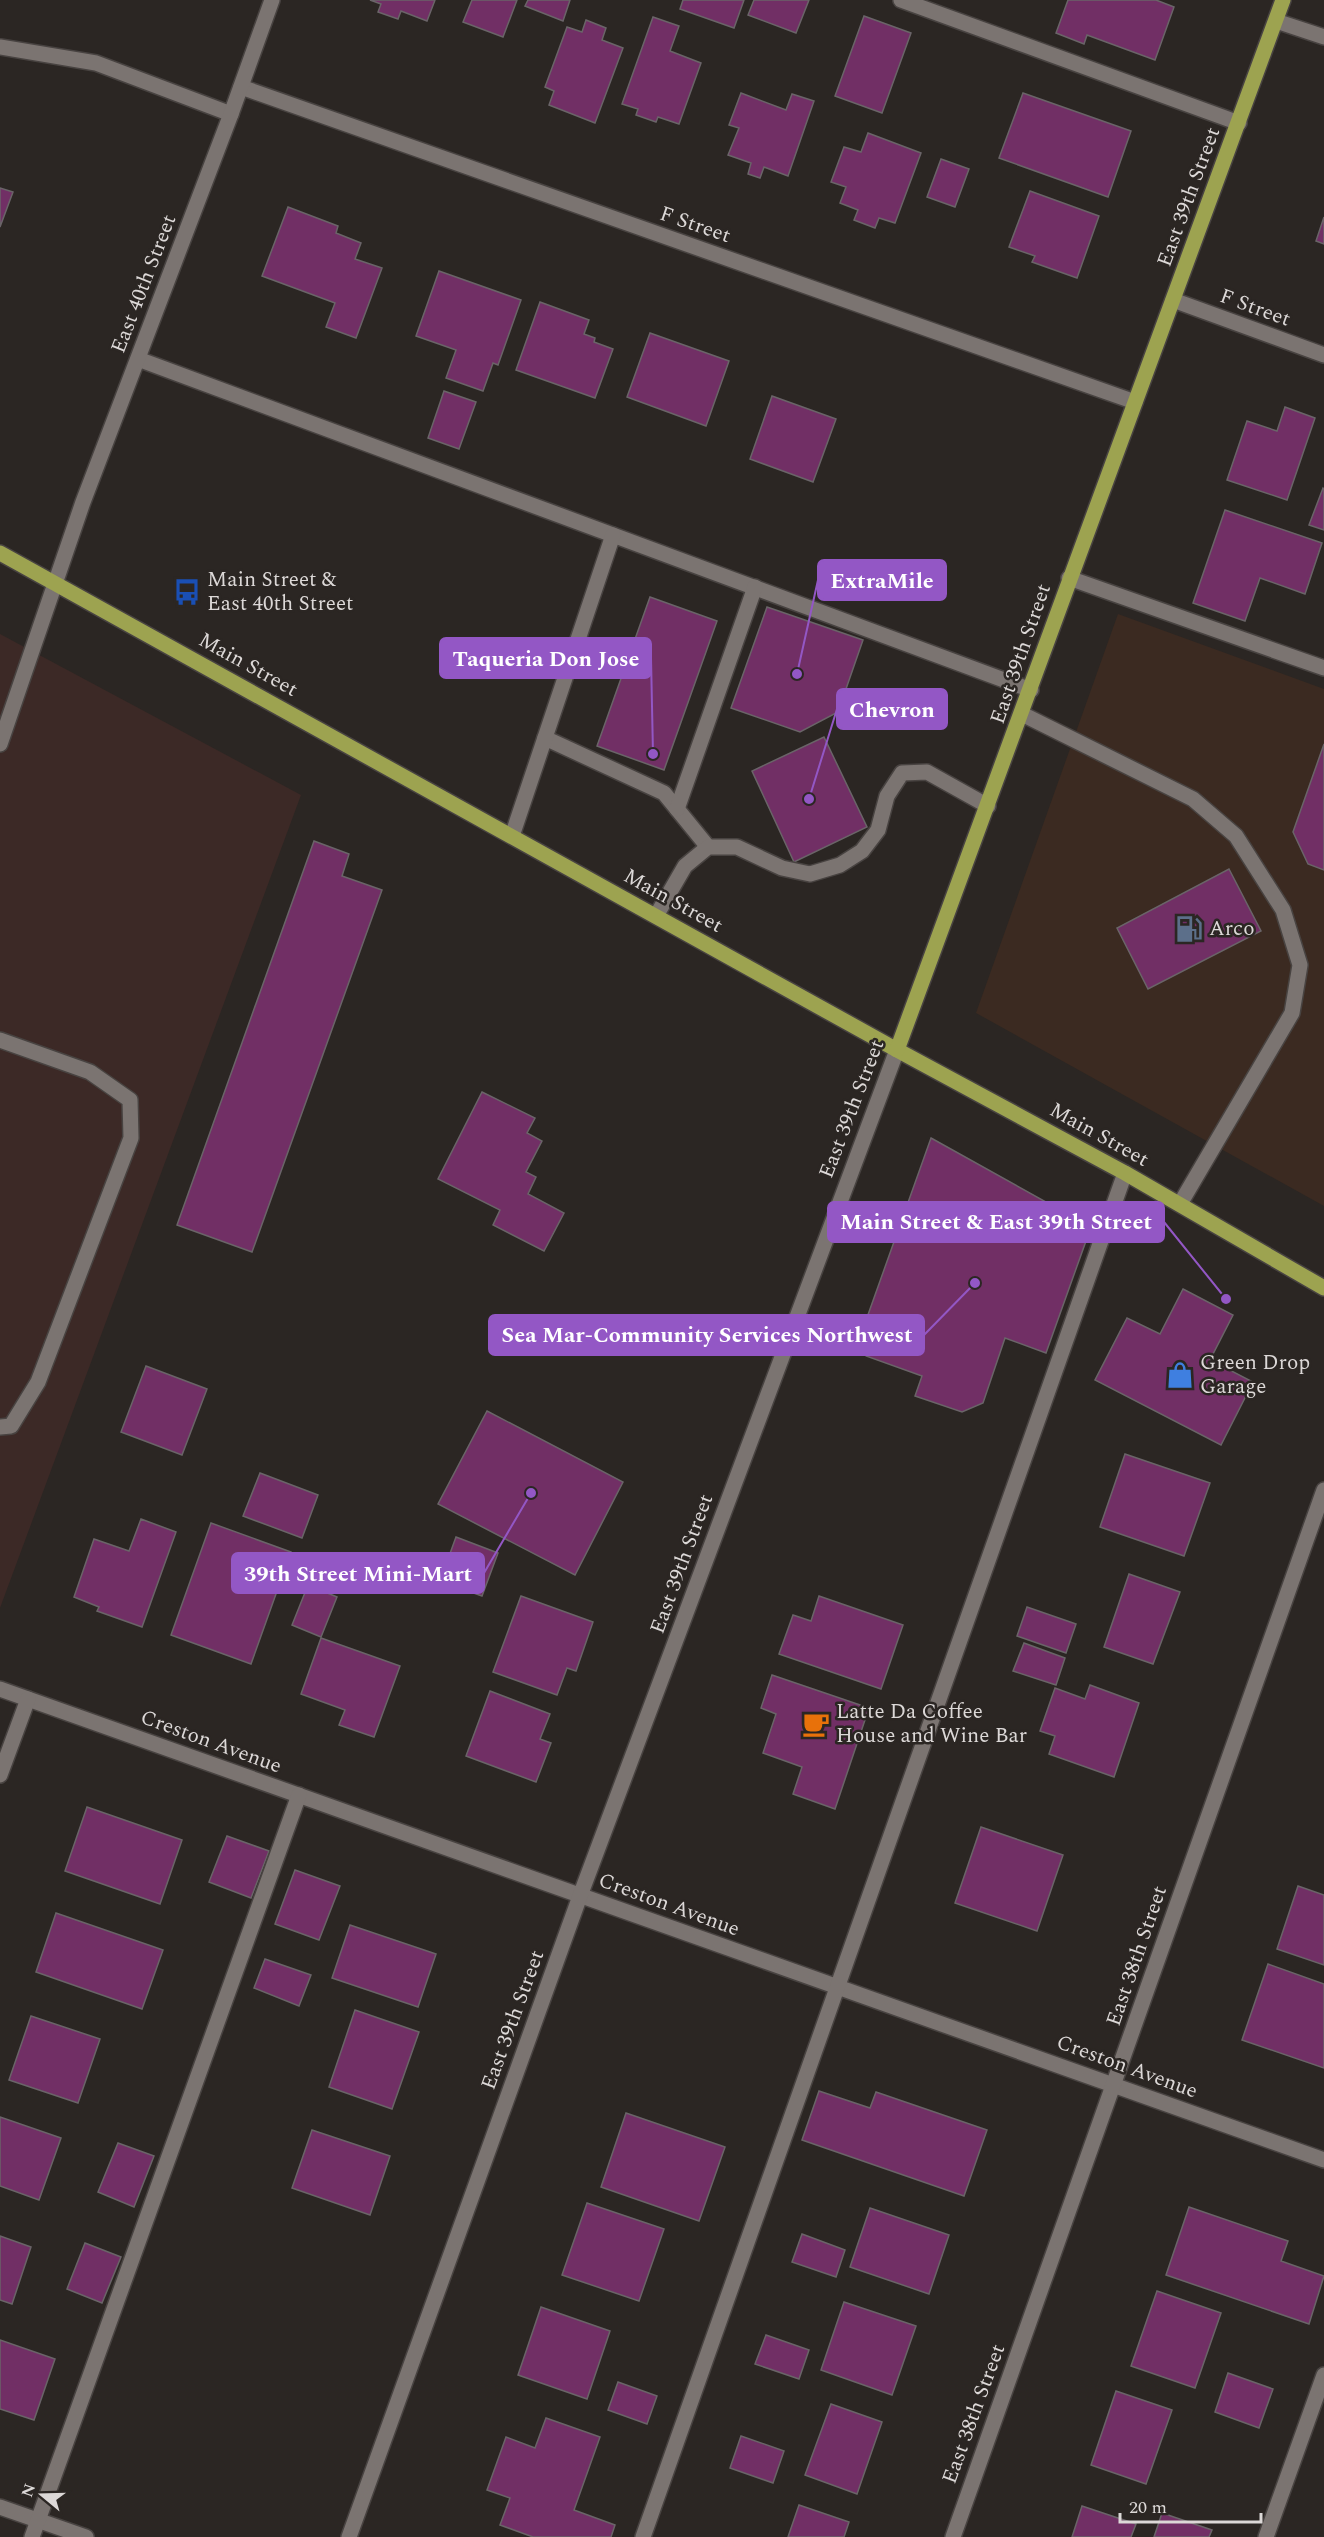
<svg xmlns="http://www.w3.org/2000/svg" width="1324" height="2537" font-family="Spectral,serif">
<style>
.commercial{fill:#3b2a21}
.industrial{fill:#3c2926}
.building{fill:#712f65;stroke:#6a6468;stroke-width:1.5}
.lines{fill:none;stroke-linecap:round;stroke-linejoin:round}
.minor-casing{stroke:#484341;stroke-width:18}
.major-casing{stroke:#484341;stroke-width:18}
.minor{stroke:#7b7471;stroke-width:15}
.major{stroke:#9da350;stroke-width:15}
.labels{text-anchor:middle;dominant-baseline:central;stroke-width:5;stroke-linejoin:round;paint-order:stroke}
.street-label{font-size:21px;fill:#dcd8d7;stroke:#2b2623}
.poi-label{font-size:21px;fill:#dcd8d7;stroke:#2b2623;text-anchor:start}
.leader{fill:none;stroke:#9357c5;stroke-width:2}
.callout-dot{fill:#9357c5;stroke:#2b2623;stroke-width:2}
.callout{fill:#9357c5;stroke:#9357c5;stroke-width:2}
.callout-label{font-size:22px;text-anchor:middle;font-weight:bold;fill:#fff}
</style>
<rect width="100%" height="100%" fill="#2b2623"/>
<polygon class="commercial" points="1118,614 1324,689 1324,1206 976,1013"/>
<polygon class="industrial" points="0,634 301,795 0,1608"/>
<g class="building">
<polygon points="370,0 435,0 427,21 401,11 398,19 378,12 381,4"/>
<polygon points="472,0 517,0 503,37 463,22"/>
<polygon points="528,0 570,0 563,21 525,6"/>
<polygon points="683,0 744,0 734,28 680,9"/>
<polygon points="754,0 809,0 796,33 748,15"/>
<polygon points="1068,0 1156,0 1174,7 1155,60 1087,35 1084,44 1056,33"/>
<polygon points="864,16 911,33 882,113 835,96"/>
<polygon points="653,17 679,26 670,51 701,63 679,124 658,117 656,122 636,115 638,109 622,104"/>
<polygon points="586,20 606,28 602,40 623,48 595,123 549,105 554,91 545,87 567,27 582,32"/>
<polygon points="741,93 786,110 792,94 814,101 788,176 764,167 760,178 748,174 751,163 728,155 739,128 729,125"/>
<polygon points="1023,93 1131,131 1108,197 999,158"/>
<polygon points="868,133 921,153 895,223 879,218 875,228 854,220 858,210 840,203 846,187 831,182 844,147 861,152"/>
<polygon points="941,159 969,169 955,207 927,197"/>
<polygon points="0,188 13,192 0,227"/>
<polygon points="1030,191 1099,216 1077,278 1032,262 1035,256 1009,247"/>
<polygon points="288,207 338,226 336,233 361,243 355,259 382,268 356,338 326,327 335,303 262,276"/>
<polygon points="1324,217 1324,244 1316,241"/>
<polygon points="439,271 521,300 498,365 493,363 483,391 446,378 456,350 416,336"/>
<polygon points="540,302 589,320 584,334 595,338 594,342 613,349 595,398 516,370"/>
<polygon points="650,333 729,361 706,426 627,397"/>
<polygon points="444,391 476,402 459,449 428,438"/>
<polygon points="772,396 836,419 813,482 750,459"/>
<polygon points="1285,407 1315,418 1287,500 1227,480 1247,421 1277,431"/>
<polygon points="1323,488 1324,489 1324,530 1309,525"/>
<polygon points="1225,510 1322,543 1305,594 1260,578 1245,621 1193,603"/>
<polygon points="650,597 717,621 664,770 597,746"/>
<polygon points="767,607 863,640 838,712 800,732 731,708"/>
<polygon points="824,737 867,827 794,862 752,771"/>
<polygon points="1324,744 1324,870 1308,864 1293,832"/>
<polygon points="314,841 349,854 342,876 382,890 252,1252 177,1225"/>
<polygon points="1229,869 1261,931 1148,989 1117,928"/>
<polygon points="482,1092 535,1118 527,1133 542,1141 526,1172 536,1177 528,1194 564,1213 544,1251 493,1225 500,1210 438,1179"/>
<polygon points="931,1138 1091,1227 1046,1353 1005,1338 983,1403 962,1412 915,1396 922,1376 866,1356 859,1340"/>
<polygon points="1183,1289 1233,1315 1210,1360 1253,1382 1221,1445 1095,1380 1127,1318 1160,1334"/>
<polygon points="146,1366 207,1389 182,1455 121,1432"/>
<polygon points="487,1411 623,1482 575,1575 438,1504"/>
<polygon points="1125,1454 1210,1483 1184,1556 1100,1527"/>
<polygon points="260,1473 318,1495 302,1538 243,1516"/>
<polygon points="141,1519 176,1532 142,1627 97,1611 99,1607 74,1597 94,1539 129,1551"/>
<polygon points="211,1523 291,1552 251,1664 171,1635"/>
<polygon points="456,1537 498,1553 482,1596 440,1581"/>
<polygon points="1129,1574 1180,1592 1153,1664 1104,1647"/>
<polygon points="308,1585 337,1597 321,1637 292,1625"/>
<polygon points="521,1596 593,1622 576,1671 567,1668 557,1695 493,1672"/>
<polygon points="819,1596 903,1625 881,1689 779,1654 793,1615 811,1621"/>
<polygon points="1027,1607 1076,1624 1066,1653 1017,1636"/>
<polygon points="321,1638 400,1666 374,1737 339,1725 345,1710 301,1694"/>
<polygon points="1024,1643 1065,1658 1056,1685 1013,1671"/>
<polygon points="772,1675 869,1708 835,1809 793,1794 802,1767 763,1753 776,1714 761,1708"/>
<polygon points="1090,1685 1139,1703 1114,1777 1049,1754 1055,1736 1040,1731 1055,1688 1085,1699"/>
<polygon points="490,1691 550,1714 540,1739 551,1743 536,1782 466,1756"/>
<polygon points="87,1807 182,1840 160,1904 65,1871"/>
<polygon points="981,1827 1063,1855 1037,1931 955,1903"/>
<polygon points="227,1836 269,1851 251,1898 209,1882"/>
<polygon points="295,1870 340,1886 319,1940 275,1924"/>
<polygon points="1298,1886 1324,1895 1324,1965 1277,1949"/>
<polygon points="56,1913 163,1950 142,2009 36,1972"/>
<polygon points="350,1925 436,1954 418,2007 332,1978"/>
<polygon points="265,1959 311,1975 299,2006 254,1988"/>
<polygon points="1268,1964 1324,1984 1324,2068 1242,2040"/>
<polygon points="355,2010 419,2032 392,2109 329,2087"/>
<polygon points="31,2016 100,2039 78,2103 9,2080"/>
<polygon points="819,2091 870,2108 876,2092 987,2130 964,2196 802,2140"/>
<polygon points="626,2113 725,2147 699,2221 601,2187"/>
<polygon points="0,2117 61,2138 39,2200 0,2186"/>
<polygon points="312,2130 390,2156 370,2215 292,2188"/>
<polygon points="118,2143 154,2156 134,2207 98,2192"/>
<polygon points="587,2203 664,2229 639,2301 562,2275"/>
<polygon points="1189,2207 1288,2241 1281,2261 1324,2276 1309,2324 1166,2275"/>
<polygon points="870,2208 949,2235 929,2294 850,2267"/>
<polygon points="802,2234 845,2250 836,2277 792,2262"/>
<polygon points="0,2236 31,2247 12,2304 0,2300"/>
<polygon points="85,2243 121,2257 102,2303 67,2289"/>
<polygon points="1157,2291 1221,2313 1195,2388 1131,2366"/>
<polygon points="844,2302 916,2326 892,2395 821,2370"/>
<polygon points="541,2307 610,2331 587,2399 518,2375"/>
<polygon points="766,2335 809,2350 799,2379 755,2364"/>
<polygon points="0,2340 55,2359 34,2420 0,2409"/>
<polygon points="1228,2373 1273,2389 1259,2428 1215,2412"/>
<polygon points="618,2382 657,2396 647,2424 608,2410"/>
<polygon points="1116,2391 1172,2410 1146,2484 1091,2465"/>
<polygon points="831,2404 882,2422 857,2494 805,2475"/>
<polygon points="546,2418 600,2437 574,2510 615,2525 611,2537 533,2537 500,2525 510,2498 487,2490 506,2437 535,2448"/>
<polygon points="741,2436 784,2451 773,2483 730,2468"/>
<polygon points="799,2505 849,2522 844,2537 788,2537"/>
<polygon points="1082,2506 1136,2524 1131,2537 1072,2537"/>
<polygon points="1162,2513 1212,2530 1209,2537 1154,2537"/>
</g>
<g class="lines">
<defs>
<g id="minor">
<polyline points="901,0 1239,123"/>
<polyline points="1276,21 1324,37"/>
<polyline points="0,47 96,63 231,114"/>
<polyline points="241,87 1135,402"/>
<polyline points="1173,300 1324,355"/>
<polyline points="138,359 1031,690"/>
<polyline points="1069,578 1324,668"/>
<polyline points="1022,714 1193,799 1236,836 1283,910 1300,965 1292,1013 1180,1204"/>
<polyline points="545,738 664,793 708,847"/>
<polyline points="0,744 83,502 231,114 272,0"/>
<polyline points="677,809 755,587"/>
<polyline points="512,836 613,535"/>
<polyline points="656,916 685,866 708,847 737,847 782,868 810,874 840,865 862,851 878,830 887,796 902,773 927,772 988,806"/>
<polyline points="0,1040 90,1072 130,1100 131,1138 38,1382 11,1426 0,1427"/>
<polyline points="0,1689 1324,2160"/>
<polyline points="0,1775 28,1699"/>
<polyline points="0,2507 86,2537"/>
<polyline points="32,2537 299,1795"/>
<polyline points="349,2537 580,1896 897,1050"/>
<polyline points="643,2537 1125,1173"/>
<polyline points="953,2537 1324,1490"/>
<polyline points="1266,2537 1324,2375"/>
</g>
<g id="major">
<polyline points="0,553 897,1050 1125,1173 1324,1288"/>
<polyline points="897,1050 1283,0"/>
</g>
</defs>
<use href="#minor" class="minor-casing"/>
<use href="#major" class="major-casing"/>
<use href="#minor" class="minor"/>
<use href="#major" class="major"/>
</g>
<defs>
<symbol id="bus-bare" viewBox="-9 -9 18 18"><path d="M-5-6H5V4H4V6H2V4H-2V6H-4V4H-5ZM-3.5-4V0h7V-4ZM-3.5 1.2v1.5H-2V1.2ZM2 1.2v1.5H3.5V1.2Z" fill="#1a4fb4" stroke="#2b2623" stroke-width="2.5" paint-order="stroke"/></symbol>
<symbol id="fuel-bare" viewBox="-9 -9 18 18"><path d="M-5.5-6h7V0h2V4h1.3V-2.5L3-4.5l.8-.8L6-3V5H2.5V1h-1V6h-7ZM-4.2-4.7v3.2H.2V-4.7Z" fill="#5c6f8a" stroke="#2b2623" stroke-width="2.5" paint-order="stroke"/></symbol>
<symbol id="shop-bare" viewBox="-9 -9 18 18"><path d="M-5-2.5h2.3a2.7 3.5 0 0 1 5.4 0H5L5.5 6h-11ZM-1.5-2.5h3a1.5 2.3 0 0 0-3 0Z" fill="#3f7fe0" stroke="#2b2623" stroke-width="2.5" paint-order="stroke"/></symbol>
<symbol id="cafe-bare" viewBox="-9 -9 18 18"><path d="M-5.5-4.5H6V0H3Q3 3.5 0 3.5H-2.5Q-5.5 3.5-5.5 0ZM3-3.2v2h1.7v-2ZM-6 4.5H4V6H-6Z" fill="#e8710a" stroke="#2b2623" stroke-width="2.5" paint-order="stroke"/></symbol>
</defs>
<g fill-rule="evenodd">
<use href="#bus-bare" x="168" y="573" width="38" height="38"/>
<use href="#fuel-bare" x="1170" y="910" width="38" height="38"/>
<use href="#shop-bare" x="1161" y="1356" width="38" height="38"/>
<use href="#cafe-bare" x="797" y="1705" width="38" height="38"/>
</g>
<g class="labels">
<g class="street-label">
<text transform="translate(1189 197) rotate(-70)">East 39th Street</text>
<text transform="translate(695 225) rotate(19)">F Street</text>
<text transform="translate(144 284) rotate(-69)">East 40th Street</text>
<text transform="translate(1255 308) rotate(20)">F Street</text>
<text transform="translate(1021 654) rotate(-71)">East 39th Street</text>
<text transform="translate(248 665) rotate(29)">Main Street</text>
<text transform="translate(673 901) rotate(29)">Main Street</text>
<text transform="translate(852 1109) rotate(-69)">East 39th Street</text>
<text transform="translate(1099 1135) rotate(29)">Main Street</text>
<text transform="translate(682 1564) rotate(-70)">East 39th Street</text>
<text transform="translate(211 1742) rotate(20)">Creston Avenue</text>
<text transform="translate(669 1905) rotate(20)">Creston Avenue</text>
<text transform="translate(1137 1956) rotate(-71)">East 38th Street</text>
<text transform="translate(513 2020) rotate(-70)">East 39th Street</text>
<text transform="translate(1127 2067) rotate(20)">Creston Avenue</text>
<text transform="translate(974 2414) rotate(-70)">East 38th Street</text>
</g>
<g class="poi-label">
<text x="207" y="580">Main Street &amp;<tspan x="207" dy="24">East 40th Street</tspan></text>
<text x="1209" y="929">Arco</text>
<text x="1200" y="1363">Green Drop<tspan x="1200" dy="24">Garage</tspan></text>
<text x="836" y="1712">Latte Da Coffee<tspan x="836" dy="24">House and Wine Bar</tspan></text>
</g>
</g>
<path class="leader" d="M797 674L818 580M653 754L651 658M809 799L837 709M1226 1299L1164 1222M975 1283L924 1335M531 1493L484 1573"/>
<g class="callout-dot">
<circle cx="797" cy="674" r="6"/>
<circle cx="653" cy="754" r="6"/>
<circle cx="809" cy="799" r="6"/>
<circle cx="1226" cy="1299" r="6"/>
<circle cx="975" cy="1283" r="6"/>
<circle cx="531" cy="1493" r="6"/>
</g>
<g class="callout">
<rect x="818" y="560" width="128" height="40" rx="6"/>
<rect x="440" y="638" width="211" height="40" rx="6"/>
<rect x="837" y="689" width="110" height="40" rx="6"/>
<rect x="828" y="1202" width="336" height="40" rx="6"/>
<rect x="489" y="1315" width="435" height="40" rx="6"/>
<rect x="232" y="1553" width="252" height="40" rx="6"/>
</g>
<g class="callout-label">
<text x="882" y="588">ExtraMile</text>
<text x="546" y="666">Taqueria Don Jose</text>
<text x="892" y="717">Chevron</text>
<text x="996" y="1229">Main Street &amp; East 39th Street</text>
<text x="707" y="1342">Sea Mar-Community Services Northwest</text>
<text x="358" y="1581">39th Street Mini-Mart</text>
</g>
<g transform="translate(42 2495) rotate(289)" stroke="#2b2623" stroke-width="4.5" paint-order="stroke">
<path d="M0-4.5L10 22L0 15L-10 22Z" fill="#dcd8d7"/>
<text y="-9" font-size="16" font-weight="bold" text-anchor="middle" fill="#dcd8d7">N</text>
</g>
<path d="M1120 2513v9h141v-9" fill="none" stroke="#dcd8d7" stroke-width="3"/>
<text x="1129" y="2513" font-size="18" fill="#dcd8d7" stroke="#2b2623" stroke-width="4.5" paint-order="stroke">20 m</text>
</svg>
